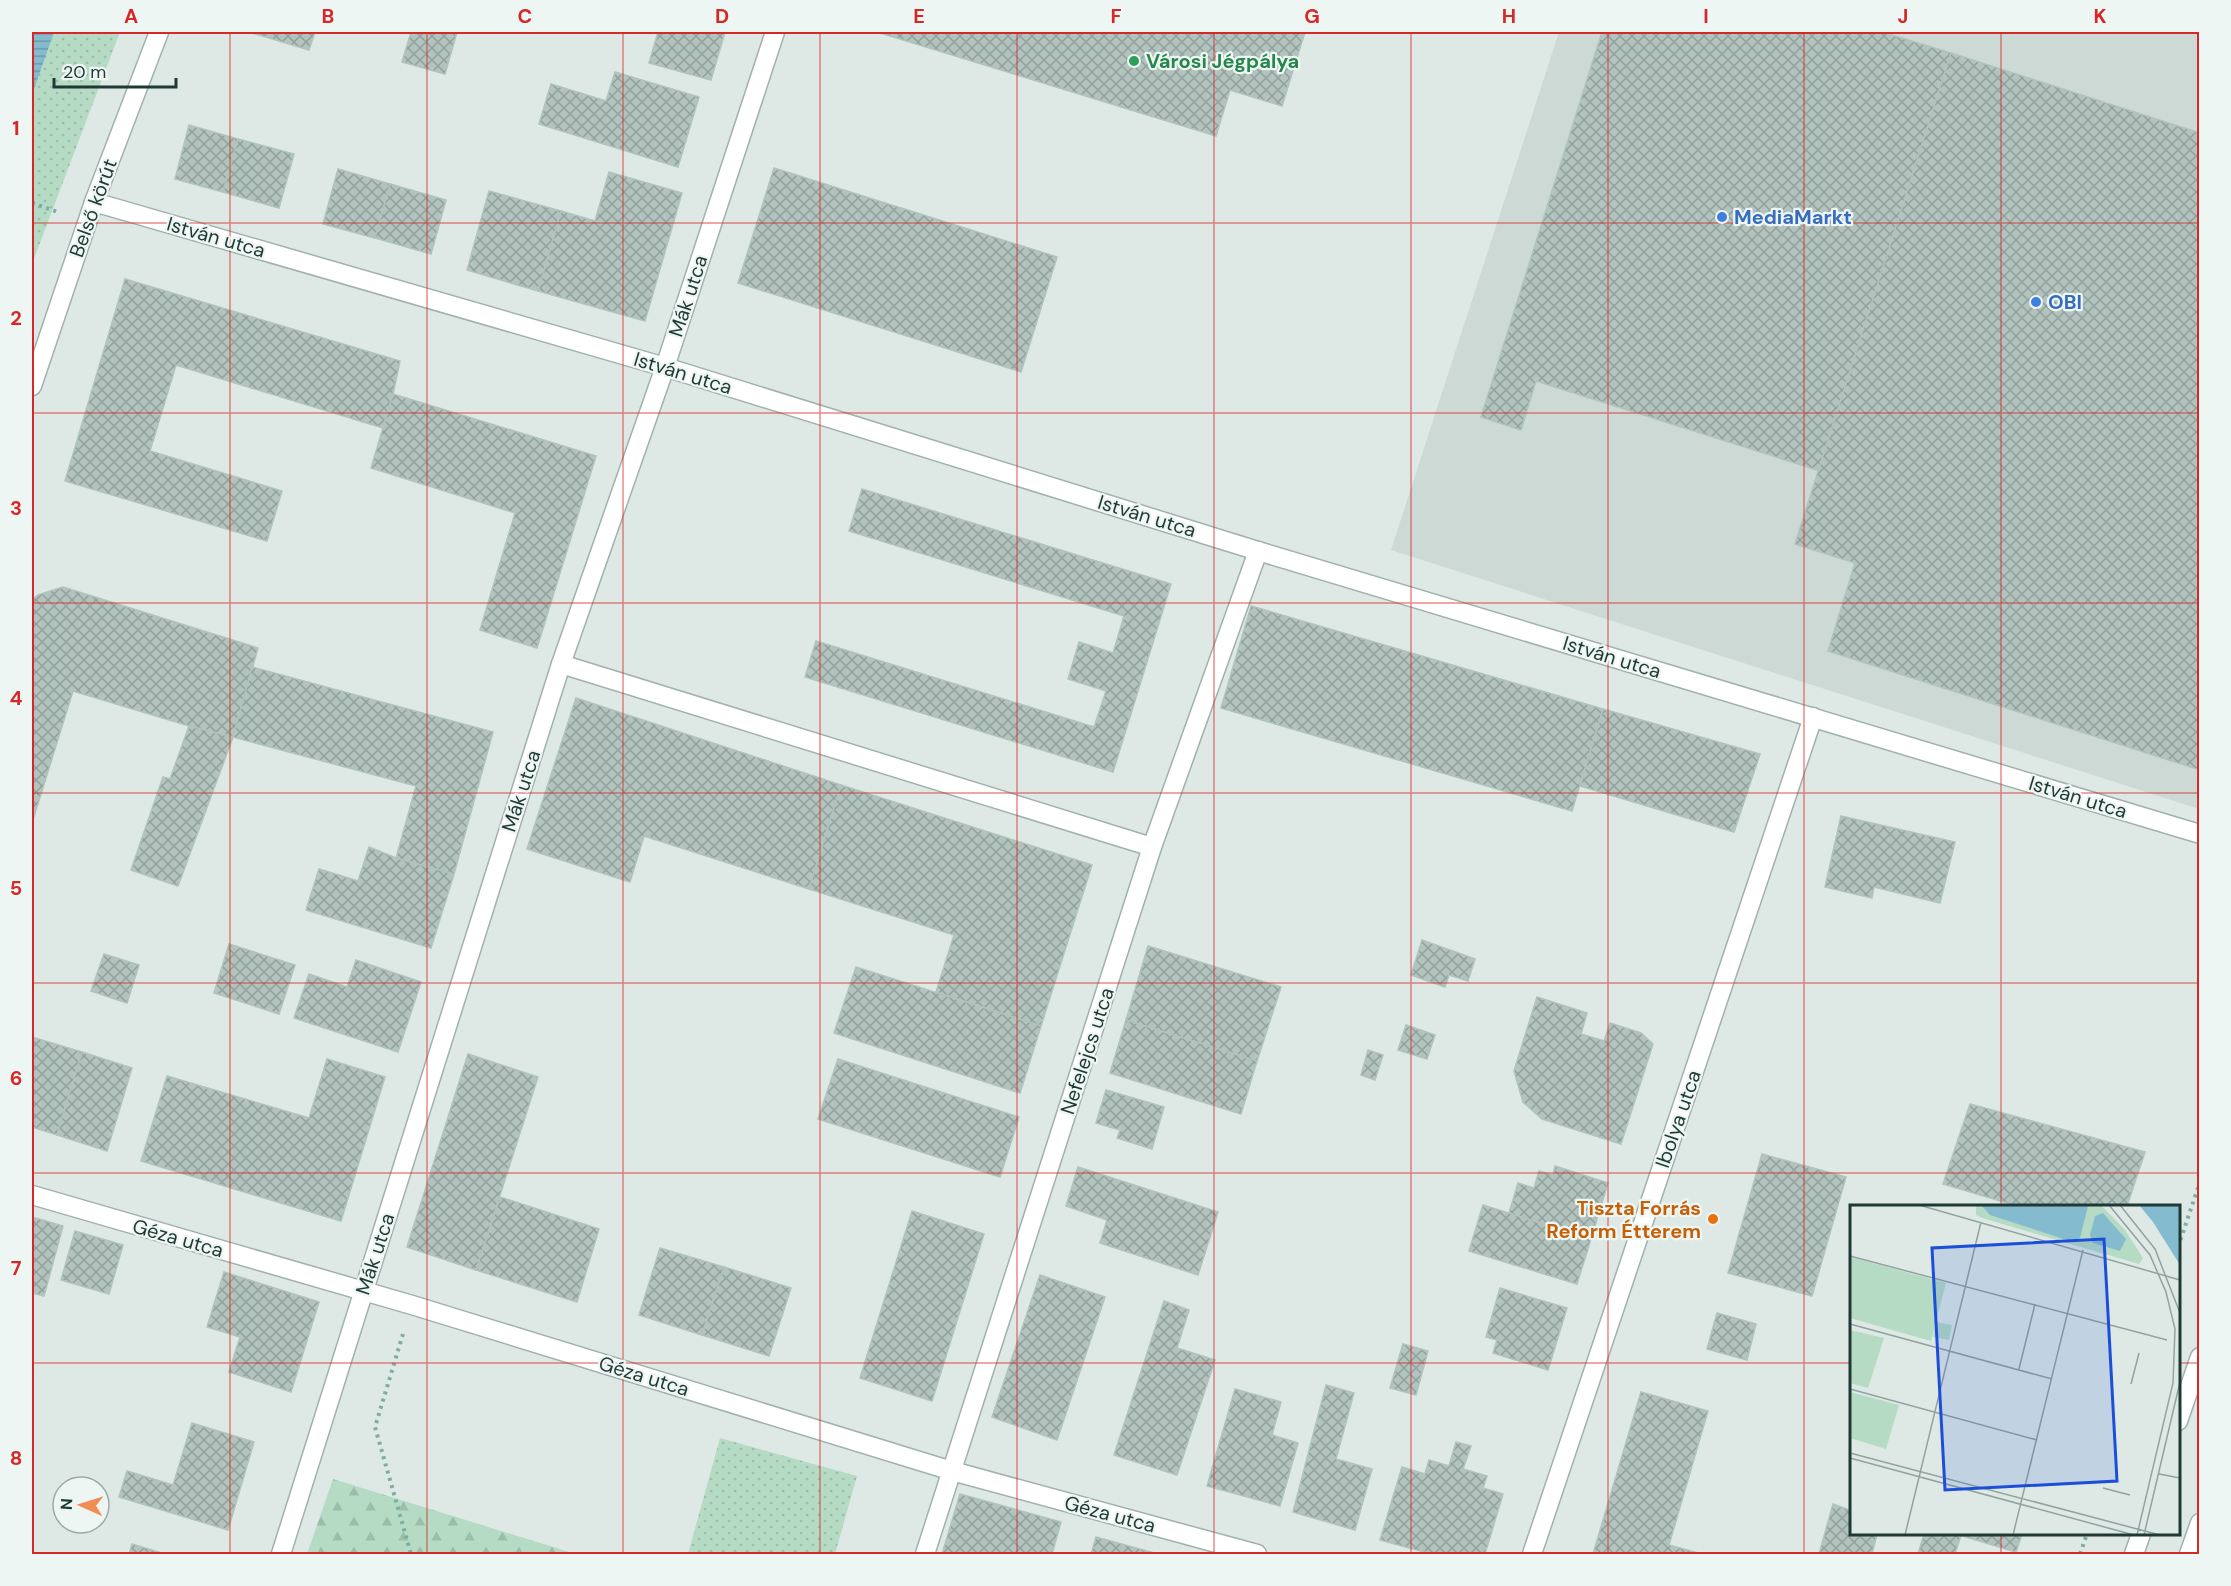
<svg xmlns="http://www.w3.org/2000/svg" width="2231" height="1586" font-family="'DM Sans',sans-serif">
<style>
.built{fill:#ccd9d5}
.grass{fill:url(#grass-dots)}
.forest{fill:url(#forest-firs)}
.water{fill:url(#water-rules)}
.building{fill:url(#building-cross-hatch);stroke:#b0c3bd;stroke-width:1.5}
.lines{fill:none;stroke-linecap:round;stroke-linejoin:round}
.minor-casing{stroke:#a1b1ad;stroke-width:21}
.path{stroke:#7eada3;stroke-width:4;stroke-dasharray:3 4.5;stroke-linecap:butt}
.minor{stroke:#fff;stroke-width:18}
.grid{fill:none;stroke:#d62828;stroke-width:1.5;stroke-opacity:0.55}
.leisure-dot{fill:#2e9e5b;stroke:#eef6f3;stroke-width:2}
.shop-dot{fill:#3f7fe0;stroke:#eef6f3;stroke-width:2}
.food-dot{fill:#e8710a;stroke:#eef6f3;stroke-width:2}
.labels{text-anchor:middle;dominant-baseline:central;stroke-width:4.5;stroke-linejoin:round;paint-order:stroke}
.leisure-label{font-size:20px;font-weight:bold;fill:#27864d;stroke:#eef6f3;text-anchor:start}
.street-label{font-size:20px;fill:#1f3935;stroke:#eef6f3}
.shop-label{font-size:20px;font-weight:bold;fill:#366cbe;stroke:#eef6f3;text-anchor:start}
.food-label{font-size:20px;font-weight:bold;fill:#c56008;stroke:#eef6f3;text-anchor:end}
.inset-road{fill:none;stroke:#92a39f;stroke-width:1.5}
.view{fill:#1d4ed8;fill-opacity:0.15;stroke:#1d4ed8;stroke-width:3}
.inset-edge{fill:none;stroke:#1f3935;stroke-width:3}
.neatline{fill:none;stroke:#d62828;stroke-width:2}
.grid-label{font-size:20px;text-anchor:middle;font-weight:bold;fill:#d62828}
</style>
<defs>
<pattern id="grass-dots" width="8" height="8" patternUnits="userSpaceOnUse" patternTransform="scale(1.5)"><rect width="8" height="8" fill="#b6dbc4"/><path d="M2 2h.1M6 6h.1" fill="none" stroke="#9cbda9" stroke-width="1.8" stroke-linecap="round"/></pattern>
<pattern id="forest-firs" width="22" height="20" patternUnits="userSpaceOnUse" patternTransform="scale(1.5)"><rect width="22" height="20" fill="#b6dbc4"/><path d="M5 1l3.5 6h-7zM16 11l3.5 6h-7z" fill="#9cbda9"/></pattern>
<pattern id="water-rules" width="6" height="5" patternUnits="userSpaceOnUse" patternTransform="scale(1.5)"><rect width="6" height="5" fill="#85bbcf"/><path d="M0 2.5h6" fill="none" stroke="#6c99a9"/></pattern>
<pattern id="building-cross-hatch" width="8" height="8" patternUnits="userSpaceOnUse" patternTransform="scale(1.5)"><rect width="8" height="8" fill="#b3c4bf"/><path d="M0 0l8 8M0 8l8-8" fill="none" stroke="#91a09c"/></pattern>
</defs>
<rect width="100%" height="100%" fill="#dee9e5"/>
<polygon class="built" points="1559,32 2199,32 2199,809 1391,550"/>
<g class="grass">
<polygon points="32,32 120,32 32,264"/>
<polygon points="720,1438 857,1476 835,1554 688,1554"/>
</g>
<polygon class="forest" points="333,1479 576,1554 307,1554"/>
<polygon class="water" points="32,32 54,32 32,95"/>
<g class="building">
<polygon points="249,32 315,32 309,50"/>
<polygon points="411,32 457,32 445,74 402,62"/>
<polygon points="658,32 725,32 711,80 649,63"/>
<polygon points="877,32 1305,32 1282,106 1230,90 1216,136"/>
<polygon points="1602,32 1882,32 1951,53 1820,471 1536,381 1521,430 1481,417"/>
<polygon points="1951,53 2200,133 2200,770 1828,651 1855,563 1795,544"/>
<polygon points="615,72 699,97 678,167 539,124 551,84 606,101"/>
<polygon points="189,125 238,139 223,192 175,179"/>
<polygon points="238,139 294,154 279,208 223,192"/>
<polygon points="774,168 1057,257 1021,372 738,283"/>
<polygon points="338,169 390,184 375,238 323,224"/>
<polygon points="609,172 682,193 645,321 538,291 561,211 595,221"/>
<polygon points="390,184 446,200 431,254 375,238"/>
<polygon points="489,191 561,211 538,291 467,270"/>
<polygon points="125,279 400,361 393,394 383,428 176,365 150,451 282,491 267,541 65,481"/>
<polygon points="393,394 596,456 537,648 480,630 515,513 371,468"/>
<polygon points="862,489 1171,584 1113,772 805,677 816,641 1094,727 1106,691 1068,679 1079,642 1113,653 1124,616 849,531"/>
<polygon points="63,587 258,648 233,737 189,726 73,691 32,823 32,600 38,595"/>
<polygon points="1251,606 1603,709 1572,811 1221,708"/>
<polygon points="252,667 493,732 454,874 396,858 416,786 233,737"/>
<polygon points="576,698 841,785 809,889 644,836 630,882 527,849"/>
<polygon points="1603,709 1760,754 1734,832 1580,786"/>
<polygon points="189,726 233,737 178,886 131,870 163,777 170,779"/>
<polygon points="841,785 1092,865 1041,1026 936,992 954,935 809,889"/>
<polygon points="1841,816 1955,842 1940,903 1874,887 1872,898 1825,887"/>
<polygon points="369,847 396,858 454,874 431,948 306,910 319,869 358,881"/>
<polygon points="1422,940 1475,959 1468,981 1449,975 1445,987 1411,975"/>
<polygon points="229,944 295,965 279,1014 214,993"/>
<polygon points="1148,946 1281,987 1257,1061 1126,1020"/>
<polygon points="104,954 139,965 127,1003 91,991"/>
<polygon points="356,960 421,982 398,1052 294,1018 309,974 347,987"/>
<polygon points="856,967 1041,1026 1020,1093 834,1033"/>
<polygon points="1537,997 1587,1013 1581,1034 1604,1041 1610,1023 1641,1033 1653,1044 1621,1144 1542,1119 1523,1102 1514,1071"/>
<polygon points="1126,1020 1257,1061 1241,1114 1110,1073"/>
<polygon points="1406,1025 1435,1035 1427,1059 1398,1050"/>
<polygon points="32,1037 82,1052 57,1135 32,1127"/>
<polygon points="1368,1050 1383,1055 1375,1080 1361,1075"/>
<polygon points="82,1052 132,1068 107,1151 57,1135"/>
<polygon points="468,1054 538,1077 476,1270 407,1247"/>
<polygon points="327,1059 385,1077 341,1221 141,1161 167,1076 309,1118"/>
<polygon points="838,1059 1019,1117 1000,1177 818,1119"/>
<polygon points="1106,1090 1164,1107 1152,1149 1117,1138 1120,1130 1096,1123"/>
<polygon points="1970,1104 2145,1152 2127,1206 2017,1206 1943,1184"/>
<polygon points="1762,1154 1846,1177 1812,1296 1728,1273"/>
<polygon points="1555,1166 1608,1183 1591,1239 1509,1213 1518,1183 1534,1188 1539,1171 1553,1175"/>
<polygon points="1078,1167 1218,1212 1198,1275 1100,1243 1107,1220 1066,1206"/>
<polygon points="500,1197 599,1229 577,1302 476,1270"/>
<polygon points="1483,1205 1591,1239 1577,1284 1469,1251"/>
<polygon points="912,1211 984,1234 932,1401 860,1378"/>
<polygon points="32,1217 63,1226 44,1296 32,1293"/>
<polygon points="75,1231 123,1245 109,1294 61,1280"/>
<polygon points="660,1248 724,1267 702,1335 639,1315"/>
<polygon points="724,1267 791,1288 769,1356 702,1335"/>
<polygon points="224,1272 319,1302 291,1392 229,1372 240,1337 207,1327"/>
<polygon points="1040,1275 1105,1297 1057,1440 992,1417"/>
<polygon points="1500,1288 1567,1308 1548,1370 1493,1353 1497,1340 1486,1337"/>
<polygon points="1164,1301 1189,1310 1177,1348 1215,1360 1177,1475 1114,1455"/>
<polygon points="1717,1313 1756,1324 1747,1360 1707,1349"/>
<polygon points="1403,1344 1428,1351 1416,1395 1390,1388"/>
<polygon points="1326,1385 1354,1393 1336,1459 1372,1469 1355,1530 1293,1512"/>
<polygon points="1235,1389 1281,1402 1272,1435 1298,1443 1280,1506 1207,1486"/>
<polygon points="1641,1392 1708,1411 1669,1545 1702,1554 1593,1554"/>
<polygon points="192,1423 254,1442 228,1530 119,1497 127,1471 173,1485"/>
<polygon points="1456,1442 1471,1446 1463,1469 1487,1476 1483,1488 1503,1494 1485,1554 1431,1554 1380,1540 1402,1467 1425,1474 1429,1460 1449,1466"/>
<polygon points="960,1494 1061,1522 1052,1554 942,1554"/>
<polygon points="1833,1504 1852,1511 1852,1534 1877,1534 1872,1554 1819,1554"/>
<polygon points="1924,1534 1956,1534 1961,1535 1955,1554 1918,1554"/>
<polygon points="1956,1534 2022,1534 2016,1552"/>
<polygon points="1096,1537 1158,1554 1091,1554"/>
<polygon points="132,1544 165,1554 129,1554"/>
</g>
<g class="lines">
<defs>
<g id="minor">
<polyline points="94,202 665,367 1258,551 2200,834"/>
<polyline points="32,386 94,202 159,32"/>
<polyline points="561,664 1152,847"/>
<polyline points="32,1195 412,1305 952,1471 1257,1554"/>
<polyline points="2178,1421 2200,1357"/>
<polyline points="281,1554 561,664 665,367 775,32"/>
<polyline points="925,1554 1152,847 1258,551"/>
<polyline points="1532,1554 1813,717"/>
<polyline points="2134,1554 2141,1534"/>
<polyline points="2189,1554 2200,1523"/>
</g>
</defs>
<use href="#minor" class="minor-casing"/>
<g class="path">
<polyline points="32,203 58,212"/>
<polyline points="2178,1247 2200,1182"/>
<polyline points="403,1334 375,1427 411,1554"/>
<polyline points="2080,1554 2087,1534"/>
</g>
<use href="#minor" class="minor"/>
</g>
<path class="grid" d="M230,32V1554M427,32V1554M623,32V1554M820,32V1554M1017,32V1554M1214,32V1554M1411,32V1554M1608,32V1554M1804,32V1554M2001,32V1206M32,223H2200M32,413H2200M32,603H2200M32,793H2200M32,983H2200M32,1173H2200M32,1363H1852M2178,1363H2200M2001,1534V1554"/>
<circle class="leisure-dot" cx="1134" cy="61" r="6"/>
<g class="shop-dot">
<circle cx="1722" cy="217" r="6"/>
<circle cx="2036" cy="302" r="6"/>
</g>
<circle class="food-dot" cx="1713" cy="1219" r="6"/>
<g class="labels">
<g class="leisure-label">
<text x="1146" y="61">Városi Jégpálya</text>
</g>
<g class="street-label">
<text transform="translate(93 208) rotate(-70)">Belső körút</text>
<text transform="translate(216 237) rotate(16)">István utca</text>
<text transform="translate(688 296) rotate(-72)">Mák utca</text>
<text transform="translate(683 373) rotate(17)">István utca</text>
<text transform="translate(1147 516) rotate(17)">István utca</text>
<text transform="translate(1612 657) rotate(17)">István utca</text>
<text transform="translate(521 791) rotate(-72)">Mák utca</text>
<text transform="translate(2078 797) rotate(17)">István utca</text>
<text transform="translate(1087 1051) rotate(-72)">Nefelejcs utca</text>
<text transform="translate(1678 1119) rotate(-71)">Ibolya utca</text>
<text transform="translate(178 1238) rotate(16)">Géza utca</text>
<text transform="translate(375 1254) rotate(-72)">Mák utca</text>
<text transform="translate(644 1376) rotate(17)">Géza utca</text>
<text transform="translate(1110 1514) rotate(15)">Géza utca</text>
</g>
<g class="shop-label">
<text x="1734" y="217">MediaMarkt</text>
<text x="2048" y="302">OBI</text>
</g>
<g class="food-label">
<text x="1701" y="1208">Tiszta Forrás<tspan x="1701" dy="23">Reform Étterem</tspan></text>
</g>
</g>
<g transform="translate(1850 1205)">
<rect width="330" height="330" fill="#dee9e5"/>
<path d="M126,0H251L275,25L293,53L289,59L132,13L126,10ZM86,117L102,120L99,135L83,132Z" fill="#b6dbc4"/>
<path d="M0,52L96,78L81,136L0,113ZM0,125L34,133L18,183L0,178ZM0,187L49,200L36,244L0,233Z" fill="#b6dbc4"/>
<path d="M131,0H238V1L230,33L223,37L140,10ZM289,0H330V60L303,17ZM253,8L276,34L270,46L243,38L240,30L245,11Z" fill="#85bbcf"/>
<path class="inset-road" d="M69,0L330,75M259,0L300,50L316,87L325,124L323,178L287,330M270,0L305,44L330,108M0,51L317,135M0,119L202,174M169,164L185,99M281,179L289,148M0,184L187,235M0,248L310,330M0,253L284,330M309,269L330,273M253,283L280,290M55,330L131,17M163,330L233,45M294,330L330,177"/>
<path class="view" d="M254,34L267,276L95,285L82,43Z"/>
<rect width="330" height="330" class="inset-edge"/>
</g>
<rect width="2231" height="1586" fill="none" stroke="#eef6f3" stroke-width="66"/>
<g transform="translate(81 1505) rotate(273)"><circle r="28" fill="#eef6f3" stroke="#9baaa7" stroke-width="1.5"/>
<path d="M0-4.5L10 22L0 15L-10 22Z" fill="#f18c54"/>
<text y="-9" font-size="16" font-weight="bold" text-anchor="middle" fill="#1f3935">N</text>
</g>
<path d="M54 78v9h122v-9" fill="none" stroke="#1f3935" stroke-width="3"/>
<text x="63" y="78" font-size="18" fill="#1f3935" stroke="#eef6f3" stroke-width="4.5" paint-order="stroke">20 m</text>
<rect x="33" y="33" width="2165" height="1520" class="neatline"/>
<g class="grid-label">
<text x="131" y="23">A</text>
<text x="328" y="23">B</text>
<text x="525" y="23">C</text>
<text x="722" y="23">D</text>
<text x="919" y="23">E</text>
<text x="1116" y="23">F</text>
<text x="1312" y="23">G</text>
<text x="1509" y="23">H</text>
<text x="1706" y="23">I</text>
<text x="1903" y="23">J</text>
<text x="2100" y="23">K</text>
<text x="16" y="135">1</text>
<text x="16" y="325">2</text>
<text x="16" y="515">3</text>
<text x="16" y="705">4</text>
<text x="16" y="895">5</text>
<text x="16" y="1085">6</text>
<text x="16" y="1275">7</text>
<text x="16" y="1465">8</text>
</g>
</svg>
